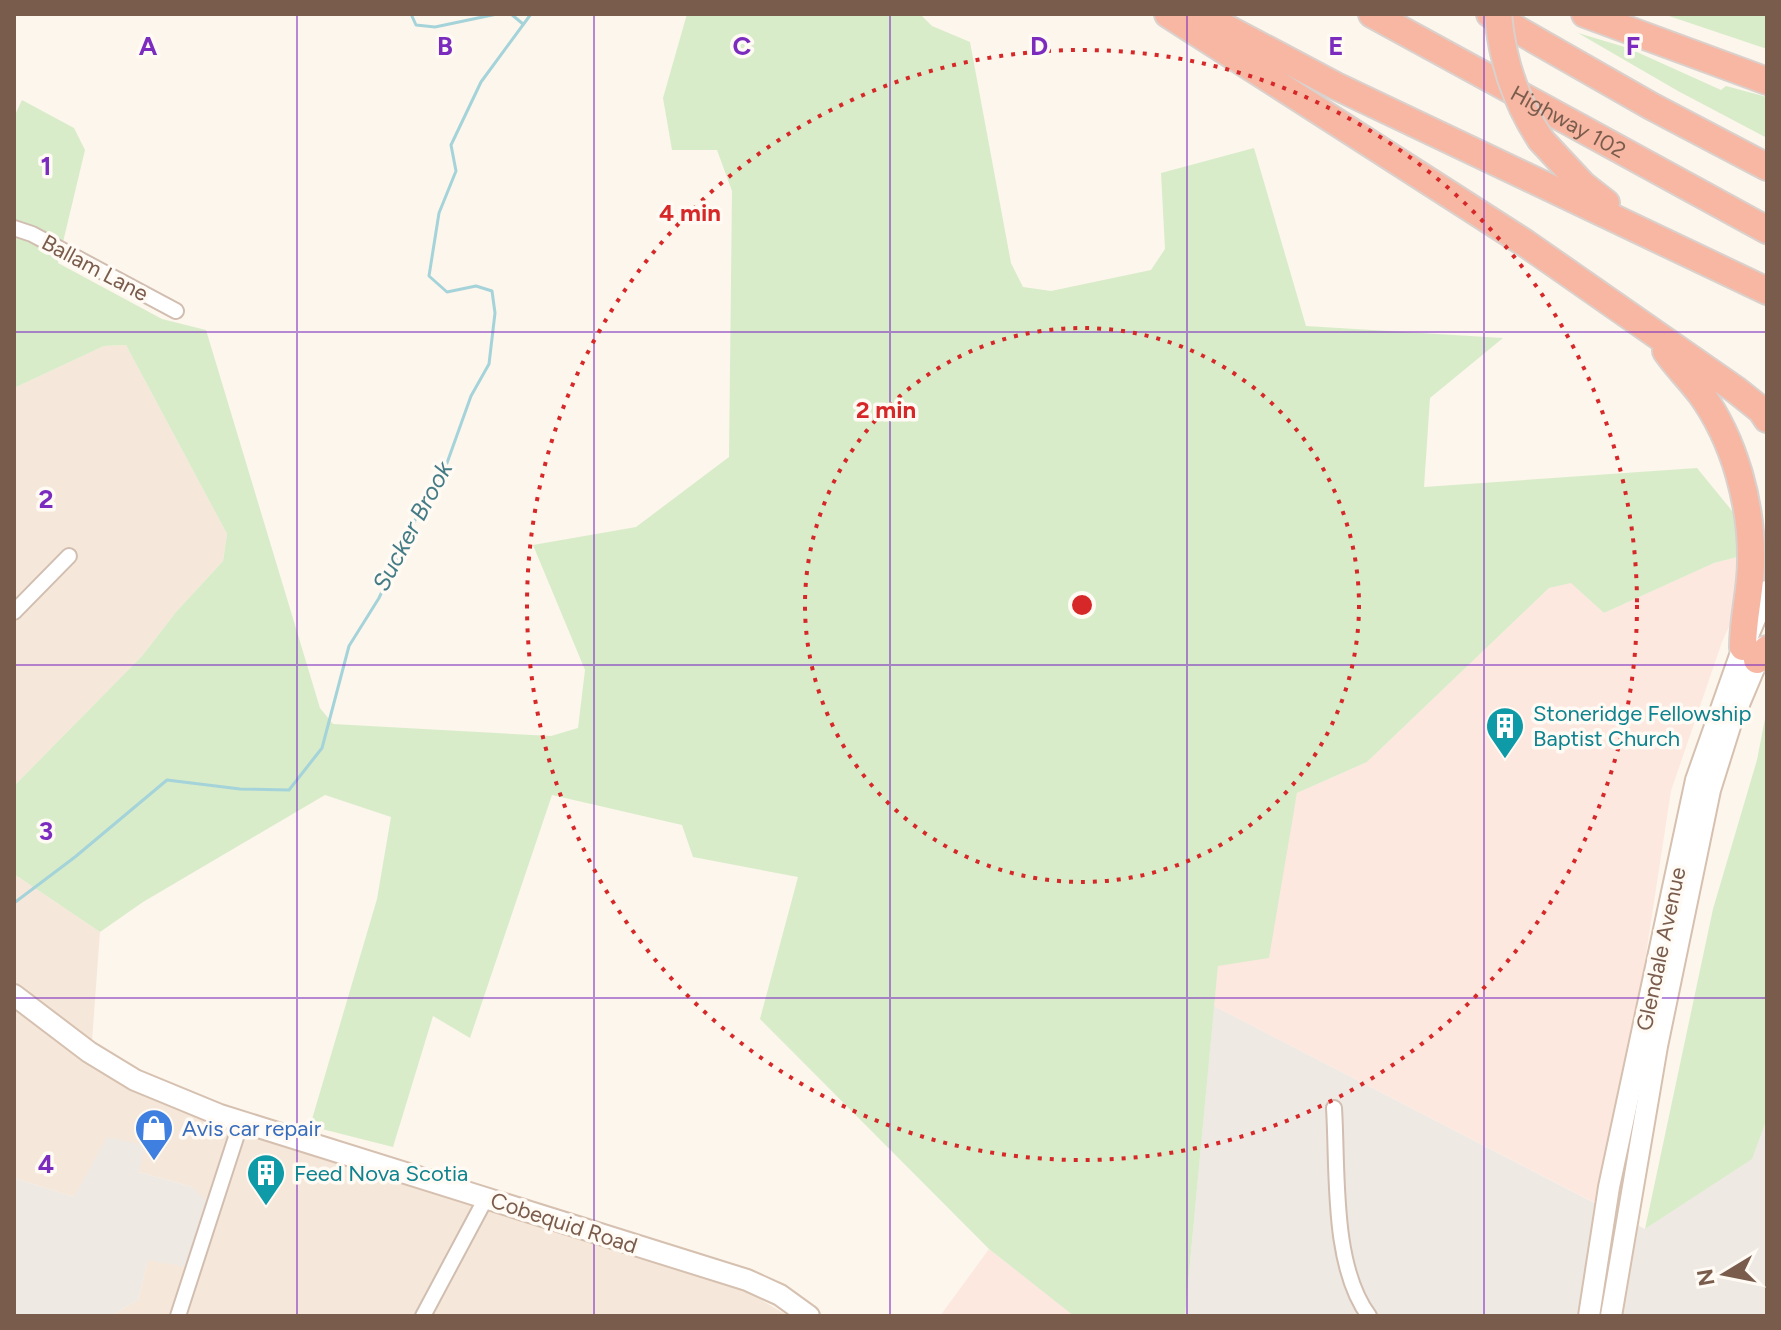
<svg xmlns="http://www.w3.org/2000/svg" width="1781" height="1330" font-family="Figtree,sans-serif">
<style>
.residential{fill:#f5e8da}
.commercial{fill:#fde8e0}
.industrial{fill:#efe9e4}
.green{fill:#d8ecc9}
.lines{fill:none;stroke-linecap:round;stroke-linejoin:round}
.stream{stroke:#a5d3da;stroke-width:3}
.minor-casing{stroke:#d1beb0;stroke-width:18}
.secondary-casing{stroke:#d6c0b0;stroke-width:24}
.motorway-casing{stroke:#dad1cd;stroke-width:30}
.minor{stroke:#fff;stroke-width:14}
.secondary{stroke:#fff;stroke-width:20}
.motorway{stroke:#f7b7a3;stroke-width:26}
.motorway-bridge-casing{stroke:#dad1cd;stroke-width:30;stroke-linecap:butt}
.motorway-bridge{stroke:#f7b7a3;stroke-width:26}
.grid{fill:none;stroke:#7b2cbf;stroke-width:2;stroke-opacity:0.55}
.ring{fill:none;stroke:#d62828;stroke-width:4;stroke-dasharray:4 8}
.labels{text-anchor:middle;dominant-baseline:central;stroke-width:7;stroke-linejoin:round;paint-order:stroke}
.street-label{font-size:22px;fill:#7a5c4d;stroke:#fffaf3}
.culture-label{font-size:22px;fill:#0d838f;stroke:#fffaf3;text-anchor:start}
.shop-label{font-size:22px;fill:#366cbe;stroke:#fffaf3;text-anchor:start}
.water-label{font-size:24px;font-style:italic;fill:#437c86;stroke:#fffaf3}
.grid-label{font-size:26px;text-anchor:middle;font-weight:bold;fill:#7b2cbf;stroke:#fffaf3;stroke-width:7;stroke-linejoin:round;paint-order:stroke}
.centre{fill:#d62828;stroke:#fffaf3;stroke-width:4}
.ring-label{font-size:24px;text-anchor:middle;font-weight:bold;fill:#d62828;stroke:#fffaf3;stroke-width:7;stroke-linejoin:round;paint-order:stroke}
</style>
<rect width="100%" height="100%" fill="#fdf6ec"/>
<g class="residential">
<polygon points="126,345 227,534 223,561 176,612 142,656 14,786 14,388 104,346"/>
<polygon points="14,874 100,932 91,1055 244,1125 717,1273 788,1316 110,1316 138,1300 148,1259 192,1187 139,1172 74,1197 14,1178"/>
</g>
<g class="commercial">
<polygon points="1764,550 1722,642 1671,791 1607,1209 1214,1006 1218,966 1293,813 1297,793 1367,762 1549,588 1571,582 1604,613 1714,563"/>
<polygon points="989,1249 1074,1315 1074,1316 940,1316"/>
</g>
<g class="industrial">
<polygon points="1214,1006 1645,1229 1751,1159 1767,1118 1767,1316 1185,1316"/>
<polygon points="107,1137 145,1145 139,1172 192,1187 210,1204 187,1267 148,1260 138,1300 110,1316 14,1316 14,1178 74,1197"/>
</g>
<g class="green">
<polygon points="687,14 920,14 932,26 970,42 1011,263 1023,287 1051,291 1151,270 1165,249 1161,173 1254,148 1306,326 1503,338 1430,398 1424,487 1697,468 1764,550 1714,563 1604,613 1571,583 1549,588 1367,762 1297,793 1269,958 1218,966 1185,1316 1074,1316 989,1249 760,1019 798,877 693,857 682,825 552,795 470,1038 433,1016 393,1147 310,1126 377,899 391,817 325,795 143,902 100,932 14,874 14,786 142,656 176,612 223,561 227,534 126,345 104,346 14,388 14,117 22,100 74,128 85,150 58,263 162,319 206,330 320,708 333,724 551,736 578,728 585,670 533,545 636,527 729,457 732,191 717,150 672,150 663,98"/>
<polygon points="1663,14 1767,14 1767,49"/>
<polygon points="1578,33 1628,48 1721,90 1726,86 1767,97 1767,138 1678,91"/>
<polygon points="1767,708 1767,1118 1752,1159 1645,1229 1713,909 1757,760"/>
</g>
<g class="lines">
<g class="stream">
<polyline points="411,14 416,25 435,27 497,14"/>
<polyline points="511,14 523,24"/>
<polyline points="14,903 75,857 167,780 240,789 289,790 322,748 349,646 379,598 416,518 447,463 471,396 489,364 495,313 492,291 476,286 447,292 429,276 439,213 456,171 451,145 481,82 531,14"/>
</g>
<defs>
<g id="minor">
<polyline points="14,228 32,234 176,311"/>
<polyline points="14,612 69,556"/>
<path d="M1334,1108C1338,1170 1331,1265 1369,1316"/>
<polyline points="178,1316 241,1122"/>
<polyline points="423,1316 486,1198"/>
</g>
<g id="secondary">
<polyline points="14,995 89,1052 135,1080 220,1115 747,1280 780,1295 809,1316"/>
<polyline points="1589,1316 1609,1187 1696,780 1743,647 1767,591"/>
<polyline points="1611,1316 1657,1046 1710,790 1731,723 1763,647"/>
</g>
<g id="motorway">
<polyline points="1168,14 1525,243 1736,390 1761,410 1767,419"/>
<polyline points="1200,14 1336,86 1767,291"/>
<path id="s1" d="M1372,14L1767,230"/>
<polyline points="1490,14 1651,106 1767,167"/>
<polyline points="1585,14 1767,81"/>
<polyline points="1541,140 1583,185 1606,203"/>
<path d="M1666,351C1676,366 1690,379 1701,394C1735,441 1752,505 1751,562C1751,591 1743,617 1743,647"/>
<polyline points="1757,660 1767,649"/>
</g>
</defs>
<use href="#minor" class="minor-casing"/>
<use href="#secondary" class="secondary-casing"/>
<use href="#motorway" class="motorway-casing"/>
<use href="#minor" class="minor"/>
<use href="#secondary" class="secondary"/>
<use href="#motorway" class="motorway"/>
<defs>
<path id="motorway-bridge" d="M1498,14C1502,60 1515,101 1541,140"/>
</defs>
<use href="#motorway-bridge" class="motorway-bridge-casing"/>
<use href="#motorway-bridge" class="motorway-bridge"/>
</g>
<path class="grid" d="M297,14V1316M594,14V1316M890,14V1316M1187,14V1316M1484,14V1316M14,332H1767M14,665H1767M14,998H1767"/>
<g class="ring">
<circle cx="1082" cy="605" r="277"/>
<circle cx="1082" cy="605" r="555"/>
</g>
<defs>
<symbol id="building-pin" viewBox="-11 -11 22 30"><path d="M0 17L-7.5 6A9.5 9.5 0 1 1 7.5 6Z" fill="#0f9aa8" stroke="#fffaf3"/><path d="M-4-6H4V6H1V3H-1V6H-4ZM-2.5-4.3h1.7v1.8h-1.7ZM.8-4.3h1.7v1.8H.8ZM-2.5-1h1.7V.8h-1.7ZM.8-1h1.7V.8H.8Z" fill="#fff"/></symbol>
<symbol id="shop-pin" viewBox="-11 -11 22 30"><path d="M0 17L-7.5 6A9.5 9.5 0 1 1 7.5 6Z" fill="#3f7fe0" stroke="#fffaf3"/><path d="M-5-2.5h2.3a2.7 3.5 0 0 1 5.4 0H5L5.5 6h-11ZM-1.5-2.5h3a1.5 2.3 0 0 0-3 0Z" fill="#fff"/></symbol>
</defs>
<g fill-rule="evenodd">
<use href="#building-pin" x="1483" y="704" width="44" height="60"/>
<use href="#shop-pin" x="132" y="1106" width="44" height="60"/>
<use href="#building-pin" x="244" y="1151" width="44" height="60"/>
</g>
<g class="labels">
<g class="street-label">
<text stroke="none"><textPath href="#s1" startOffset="224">Highway 102</textPath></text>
<text transform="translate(95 268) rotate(28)">Ballam Lane</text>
<text transform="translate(1661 949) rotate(-78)">Glendale Avenue</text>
<text transform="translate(564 1223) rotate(18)">Cobequid Road</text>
</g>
<g class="culture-label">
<text x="1533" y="713">Stoneridge Fellowship<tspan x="1533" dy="25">Baptist Church</tspan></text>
<text x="294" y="1173">Feed Nova Scotia</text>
</g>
<g class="shop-label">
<text x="182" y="1128">Avis car repair</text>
</g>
<g class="water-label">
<text transform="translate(412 526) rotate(-62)">Sucker Brook</text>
</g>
</g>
<g class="grid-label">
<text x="148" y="55">A</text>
<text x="445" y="55">B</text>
<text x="742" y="55">C</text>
<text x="1039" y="55">D</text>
<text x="1336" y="55">E</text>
<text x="1633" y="55">F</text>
<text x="46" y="175">1</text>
<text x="46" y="508">2</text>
<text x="46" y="840">3</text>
<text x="46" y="1173">4</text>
</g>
<circle cx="1082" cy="605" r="12" class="centre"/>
<g class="ring-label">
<text x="690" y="221">4 min</text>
<text x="886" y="418">2 min</text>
</g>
<rect width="1781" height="1330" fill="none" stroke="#7a5c4d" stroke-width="32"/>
<g transform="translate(1725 1274) rotate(260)" stroke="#fffaf3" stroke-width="6" paint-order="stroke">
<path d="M0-6L14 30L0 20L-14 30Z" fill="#7a5c4d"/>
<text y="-12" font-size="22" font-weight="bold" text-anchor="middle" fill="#7a5c4d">N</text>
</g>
</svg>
